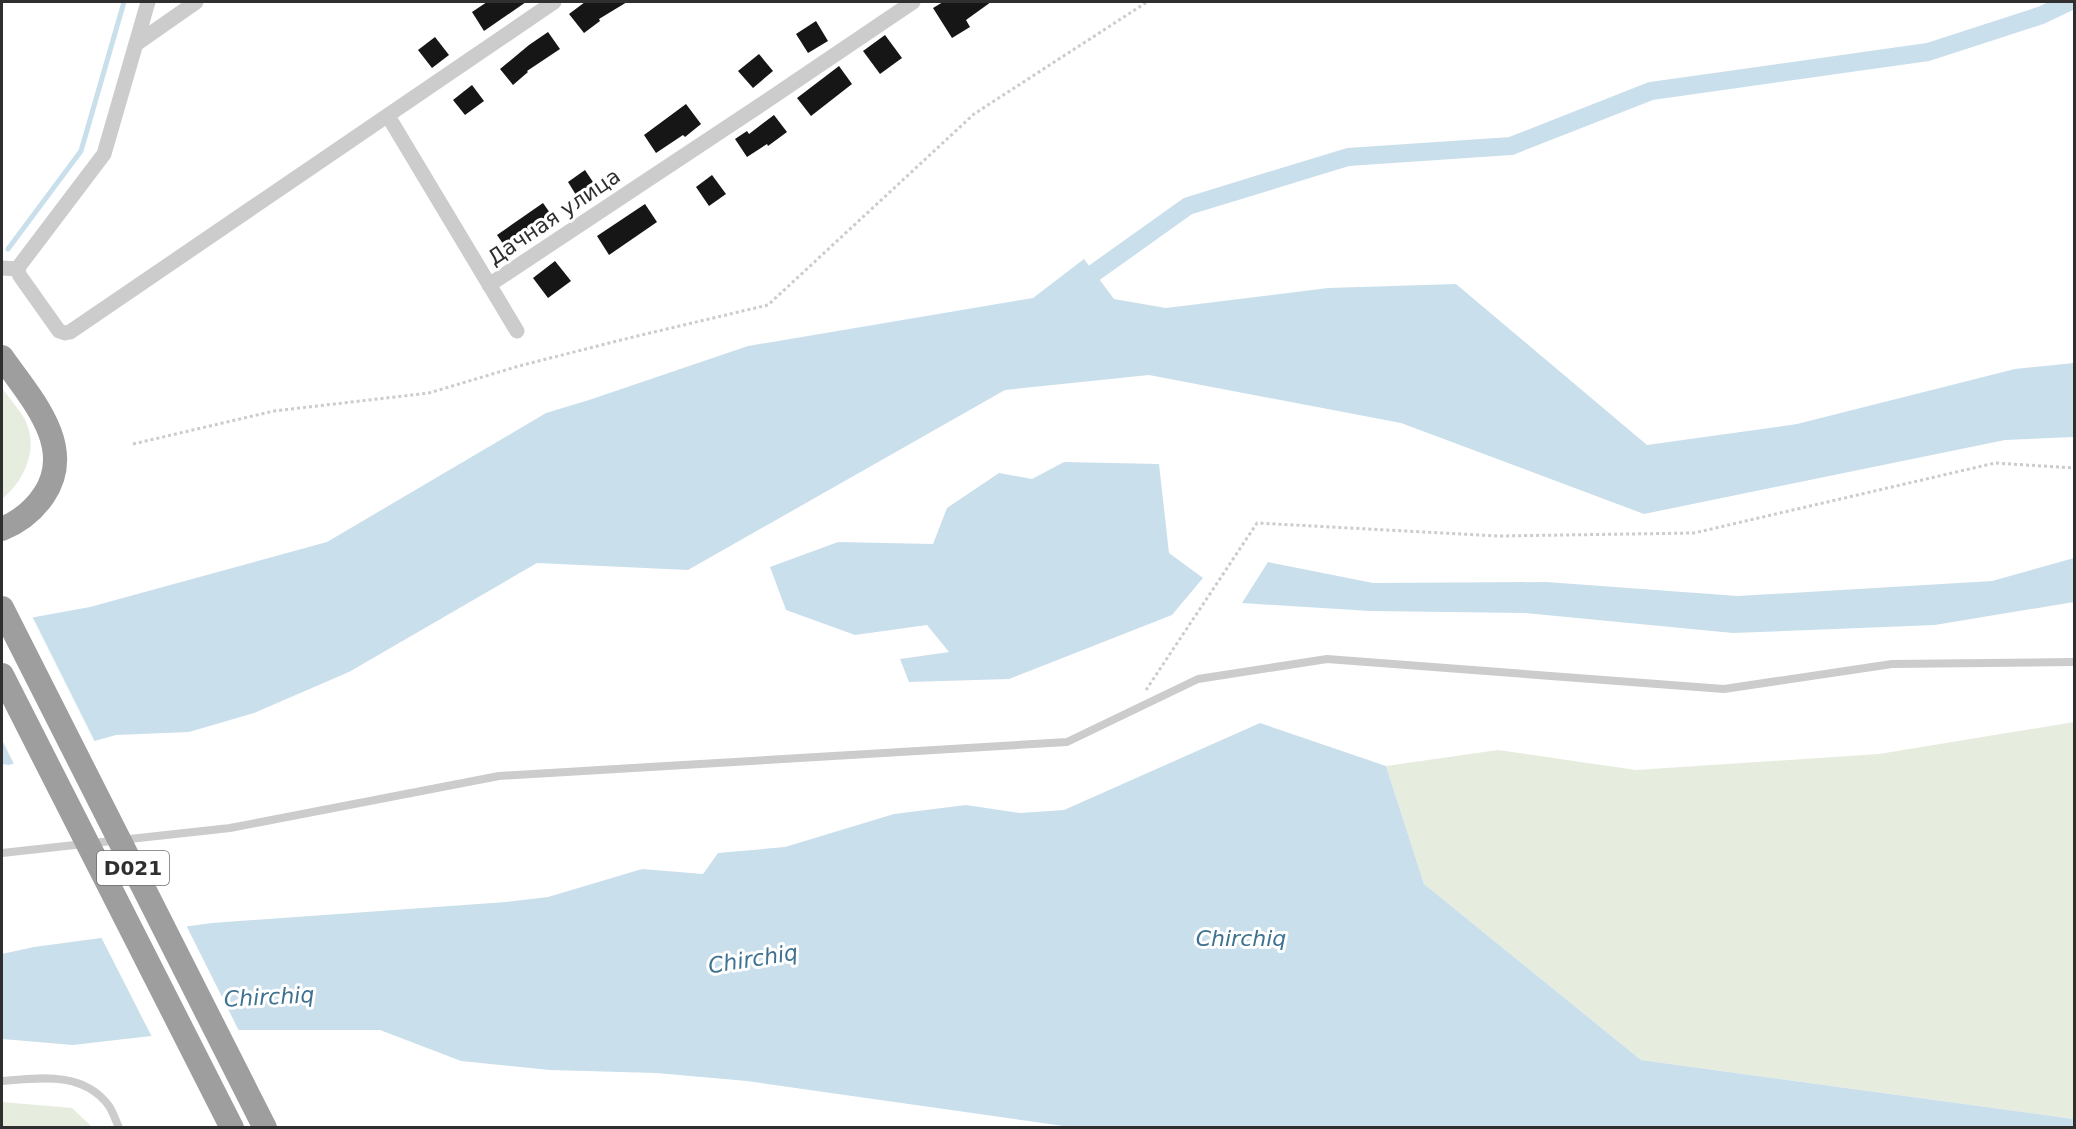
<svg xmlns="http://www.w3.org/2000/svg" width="2076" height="1129" font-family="'DejaVu Sans',sans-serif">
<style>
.green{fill:#e6ecde}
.water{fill:#cadfec}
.pier{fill:#fff}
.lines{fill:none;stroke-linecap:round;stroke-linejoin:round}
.stream{stroke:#cadfec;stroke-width:5}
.canal{stroke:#cadfec;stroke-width:18}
.building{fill:#161616}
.path{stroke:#ccc;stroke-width:3;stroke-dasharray:3 3;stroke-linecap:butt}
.service{stroke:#ccc;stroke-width:8}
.minor{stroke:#ccc;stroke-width:15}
.trunk{stroke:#9e9e9e;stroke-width:24}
.trunk-bridge{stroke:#9e9e9e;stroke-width:24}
.labels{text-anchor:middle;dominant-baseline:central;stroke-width:6;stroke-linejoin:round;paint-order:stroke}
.shield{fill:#fff;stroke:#6d6d6d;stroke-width:1.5}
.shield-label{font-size:20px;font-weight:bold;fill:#2f2f2f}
.street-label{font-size:21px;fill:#2f2f2f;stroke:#fff}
.water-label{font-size:22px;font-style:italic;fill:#3e7290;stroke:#fff}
</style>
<rect width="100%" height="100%" fill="#fff"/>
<g class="green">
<path d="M2,388C10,400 24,414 28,427C37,454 22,483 2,499Z"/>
<polygon points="2074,722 2074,1119 1641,1060 1424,884 1386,766 1498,750 1636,770 1879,754"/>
<polygon points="2,1102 72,1108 92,1127 2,1127"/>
</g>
<g class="water">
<polygon points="1084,259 1114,299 1166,308 1328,288 1456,284 1647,445 1797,424 2015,369 2074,363 2074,437 2005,440 1644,514 1401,423 1149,375 1005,390 688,570 537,563 349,672 254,713 189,732 116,735 9,765 2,764 2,623 90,607 327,542 546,413 589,400 748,346 1033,298"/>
<polygon points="1064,462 1159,464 1169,553 1203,578 1172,615 1009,679 909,682 900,659 949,652 927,625 855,635 786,610 770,567 838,542 933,544 947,508 999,473 1032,479"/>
<polygon points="2074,558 2074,602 1935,625 1733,633 1525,613 1370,611 1242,603 1268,562 1373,583 1546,582 1738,596 1992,581"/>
<polygon points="1260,723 1386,766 1424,884 1641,1060 2074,1119 2074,1127 1070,1127 747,1081 656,1073 550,1070 461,1061 380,1030 203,1030 73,1045 2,1039 2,954 34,947 212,923 506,902 548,897 642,869 703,874 718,853 785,847 894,814 966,805 1020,813 1064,810"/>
</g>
<g class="pier">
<polygon points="31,614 96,744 15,766 2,740 2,620"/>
<polygon points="185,923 240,1033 203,1033 153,1039 100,935"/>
</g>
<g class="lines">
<polyline class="stream" points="8,249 81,151 124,2"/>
<polyline class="canal" points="1094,273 1188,206 1348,157 1511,146 1651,91 1928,52 2042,15 2069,2"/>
</g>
<g class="building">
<polygon points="487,2 526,2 484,31 472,12"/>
<polygon points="585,2 627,2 599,19 600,21 584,33 569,14"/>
<polygon points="943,2 991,2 966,20 970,27 952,38 933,8"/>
<polygon points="816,21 828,41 808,53 796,34"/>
<polygon points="548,32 560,49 527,71 528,72 513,85 500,69 529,45"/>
<polygon points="885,35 902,58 880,74 863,51"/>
<polygon points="435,37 449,55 432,68 418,50"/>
<polygon points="759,54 773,71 753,88 738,71"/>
<polygon points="839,66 852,84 811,116 797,98"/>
<polygon points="472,85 484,101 465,115 453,100"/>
<polygon points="686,104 701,124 685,137 683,135 656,153 644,135"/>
<polygon points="774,115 787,132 768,146 767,144 747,157 735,139 747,131 749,134"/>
<polygon points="585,170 599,191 581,203 568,182"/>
<polygon points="712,175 726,194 709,206 696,187"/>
<polygon points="543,203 555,220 508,251 497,235"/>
<polygon points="645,204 657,222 609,255 597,236"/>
<polygon points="555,261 571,281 548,298 533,278"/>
</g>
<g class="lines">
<g class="path">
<polyline points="133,444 274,411 429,393 519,366 633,337 768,305 974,114 1147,2"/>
<polyline points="1146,690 1257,523 1498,536 1694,533 1995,463 2074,468"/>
</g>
<g class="service">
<polyline points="2,853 230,828 499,776 1067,742 1198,679 1327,659 1724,689 1892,664 2074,662"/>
<path d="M2,1081C39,1078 84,1071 109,1106C113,1112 116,1121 119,1128"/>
</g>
<g class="minor">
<polyline points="136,44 196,2"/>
<polyline points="388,116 517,331"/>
<polyline points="2,268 17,269"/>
<polyline points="17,269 20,276 59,331 65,333 70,332 554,2"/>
<polyline points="17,269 104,154 148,2"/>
<polyline points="489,285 765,102 913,2"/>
</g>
<path class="trunk" d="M2,357C29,396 77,446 44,495C34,510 19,522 2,529"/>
<g class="trunk-bridge">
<polyline points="2,608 265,1128"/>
<polyline points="2,675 232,1128"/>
</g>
</g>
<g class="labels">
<rect class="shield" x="97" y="851" width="72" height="34" rx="4.5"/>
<g class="shield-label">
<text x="133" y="868">D021</text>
</g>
<g class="street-label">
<text transform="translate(554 217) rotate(-34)">Дачная улица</text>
</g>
<g class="water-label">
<text x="1241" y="938">Chirchiq</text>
<text transform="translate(753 959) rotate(-9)">Chirchiq</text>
<text transform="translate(269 997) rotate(-3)">Chirchiq</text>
</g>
</g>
<rect width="2076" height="1129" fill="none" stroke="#2f2f2f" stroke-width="6"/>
</svg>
